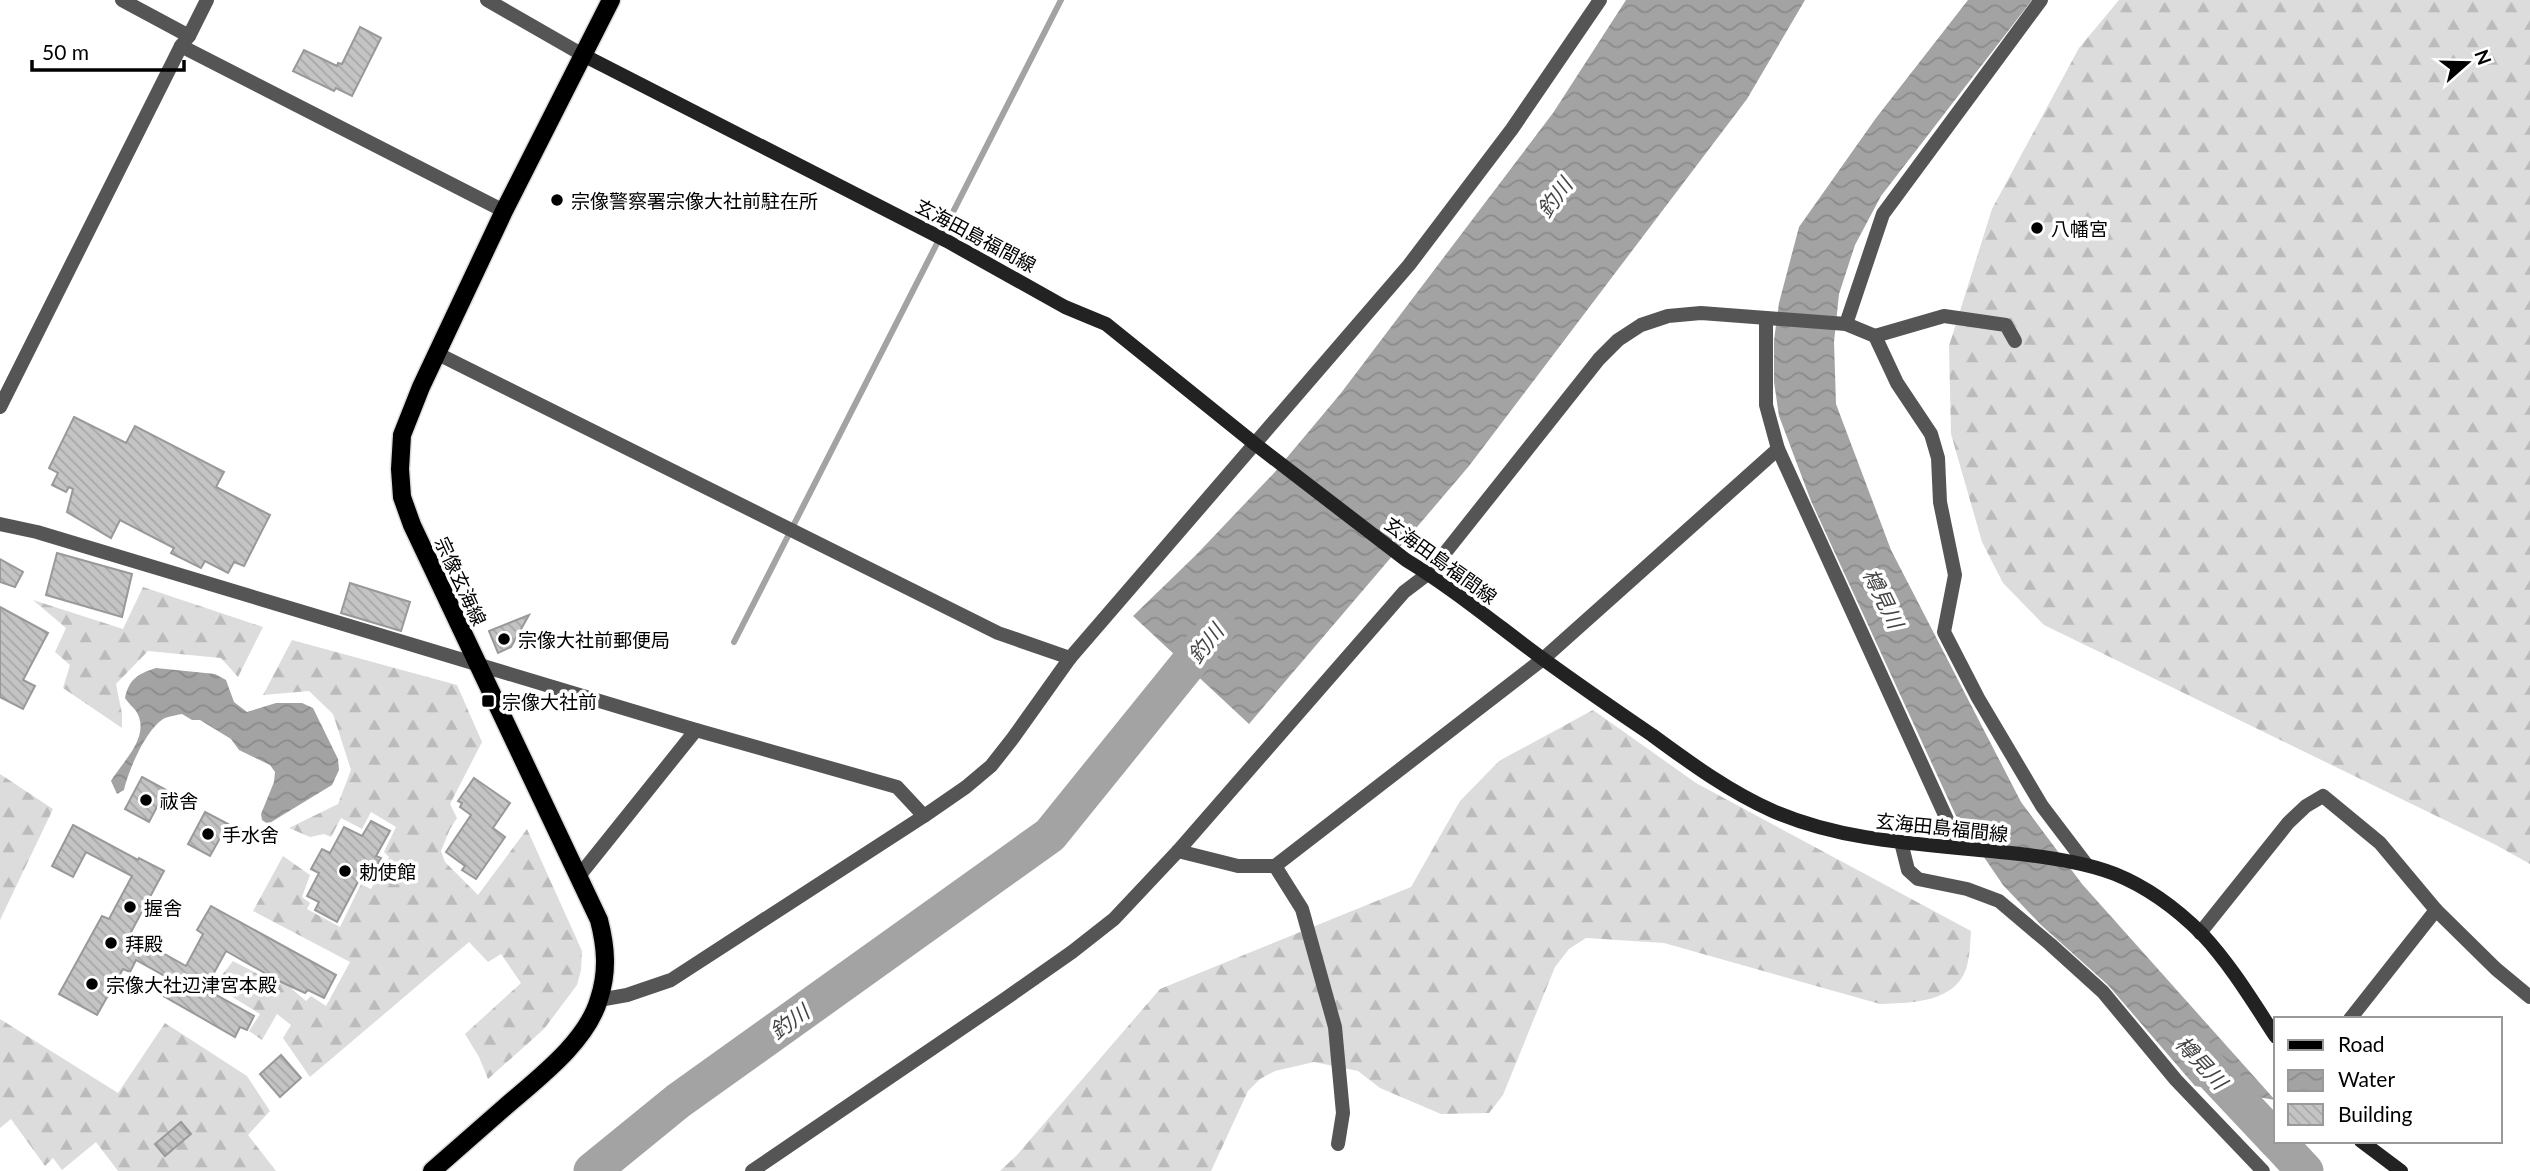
<svg xmlns="http://www.w3.org/2000/svg" width="2530" height="1171" font-family="Lato,'Noto Sans JP',sans-serif">
<style>
.forest{fill:url(#forest-firs)}
.water{fill:url(#water-waves)}
.lines{fill:none;stroke-linecap:round;stroke-linejoin:round}
.stream{stroke:#a3a3a3;stroke-width:6}
.river{stroke:#a3a3a3;stroke-width:37}
.building{fill:url(#building-back-hatch);stroke:#999;stroke-width:2}
.primary-casing{stroke:#dbdbdb;stroke-width:21}
.street{stroke:#555;stroke-width:14}
.secondary{stroke:#222;stroke-width:14}
.primary{stroke:#000;stroke-width:18}
.poi-dot{fill:#000;stroke:#fff;stroke-width:2.5}
.labels{text-anchor:middle;dominant-baseline:central;stroke-width:7;stroke-linejoin:round;paint-order:stroke}
.poi-label{font-size:19px;fill:#000;stroke:#fff;text-anchor:start}
.street-label{font-size:19px;fill:#000;stroke:#fff}
.water-label{font-size:21px;font-style:italic;fill:#444;stroke:#fff}
</style>
<defs>
<pattern id="forest-firs" width="22" height="20" patternUnits="userSpaceOnUse" patternTransform="scale(1.75)"><rect width="22" height="20" fill="#dcdcdc"/><path d="M5 1l3.5 6h-7zM16 11l3.5 6h-7z" fill="#bbb"/></pattern>
<pattern id="water-waves" width="16" height="10" patternUnits="userSpaceOnUse" patternTransform="scale(1.75)"><rect width="16" height="10" fill="#a3a3a3"/><path d="M0 5q4-4 8 0t8 0" fill="none" stroke="#8b8b8b"/></pattern>
<pattern id="building-back-hatch" width="6" height="6" patternUnits="userSpaceOnUse" patternTransform="scale(1.75)"><rect width="6" height="6" fill="#c4c4c4"/><path d="M-1 5l2 2M0 0l6 6M5-1l2 2" fill="none" stroke="#a7a7a7"/></pattern>
</defs>
<rect width="100%" height="100%" fill="#fff"/>
<g class="forest">
<polygon points="2119,0 2530,0 2530,864 2496,845 2044,625 2003,583 1982,542 1951,434 1949,346 1992,209 2079,48"/>
<polygon points="143,587 263,627 238,677 221,658 148,651 116,684 122,714 122,728 63,688 70,665 55,652 66,628 33,600 123,629"/>
<polygon points="292,640 457,685 482,742 450,804 457,818 450,829 441,851 445,862 478,895 527,829 582,951 581,970 577,985 544,1029 488,1079 479,1057 465,1034 521,983 501,954 488,962 469,942 310,1077 283,1038 291,1025 277,1014 262,1040 249,1031 260,1014 221,990 225,981 222,975 233,961 279,985 284,979 293,983 292,989 306,1001 311,996 326,1006 350,962 253,911 283,856 310,875 302,897 310,903 307,909 340,927 361,884 371,889 389,857 384,852 396,827 371,812 362,829 341,818 331,837 324,834 310,837 289,828 338,804 351,770 333,714 309,691 263,695"/>
<path d="M1593,710L1696,783L1971,931C1970,944 1970,962 1964,974C1950,1003 1908,1003 1880,1004L1664,943L1586,938L1569,949L1555,967L1503,1095L1489,1113L1441,1114L1380,1088L1358,1071L1314,1062L1275,1071L1260,1079L1248,1091L1211,1171H1000L1017,1155L1160,989L1411,887L1460,801L1499,761Z"/>
<polygon points="0,774 53,809 0,920"/>
<polygon points="0,1019 118,1093 165,1023 247,1076 270,1111 248,1135 276,1171 118,1171 96,1142 62,1170 53,1158 45,1166 11,1119 0,1128"/>
</g>
<g class="water">
<polygon points="1626,0 1805,0 1747,99 1469,466 1249,724 1133,616 1196,555 1274,473 1341,393 1553,113"/>
<polygon points="1968,0 2032,0 1881,196 1855,245 1839,294 1834,342 1836,404 1891,550 2021,802 2082,884 2275,1100 2195,1086 2108,985 2041,925 2003,885 1956,816 1811,501 1779,416 1774,382 1774,340 1779,303 1799,227 1876,118"/>
<path d="M156,668L215,674L226,680L234,702L247,712L276,703H302L313,708L338,759L339,770L332,785L268,824L262,820L261,814L274,782L275,772L270,765L239,750L231,739L200,720H192L182,714C177,715 170,716 165,718C147,727 128,771 124,790L117,794L111,781C122,762 152,736 136,711C133,707 128,703 125,698C129,679 138,674 156,668Z"/>
</g>
<g class="lines">
<polyline class="stream" points="734,642 1061,0"/>
<g class="river">
<polyline points="2198,1057 2276,1140"/>
<polyline points="2277,1141 2305,1171"/>
<polyline points="592,1171 678,1101 1050,835 1218,627"/>
</g>
</g>
<g class="building">
<polygon points="360,27 381,38 352,96 336,88 334,91 293,71 304,50 337,66 338,63 342,64"/>
<polygon points="74,417 126,443 135,426 224,472 216,487 270,515 244,566 234,562 228,573 205,561 201,568 171,553 174,548 120,520 111,538 67,512 73,489 69,487 66,492 52,485 58,473 49,468"/>
<polygon points="57,553 132,574 122,617 46,595"/>
<polygon points="0,559 23,572 15,587 0,582"/>
<polygon points="350,583 410,602 401,631 341,613"/>
<polygon points="0,607 48,633 23,680 35,686 23,709 0,697"/>
<polygon points="529,615 511,647 498,653 489,631"/>
<polygon points="142,777 166,790 149,822 125,809"/>
<polygon points="474,778 510,803 493,828 505,837 476,879 462,870 465,866 446,852 471,815 460,807 462,803 458,801"/>
<polygon points="205,812 228,824 210,856 188,844"/>
<polygon points="371,821 390,831 376,856 381,858 368,883 360,878 337,922 315,910 319,902 307,896 319,873 311,869 322,849 330,853 344,827 362,836"/>
<polygon points="73,825 138,860 139,858 164,871 131,932 147,940 145,943 186,966 203,934 197,930 211,906 336,975 324,998 308,990 305,993 277,980 226,951 210,980 217,984 213,993 254,1016 247,1030 240,1027 235,1037 160,994 168,978 136,960 130,972 123,969 97,1015 59,994 102,916 109,919 132,876 86,852 73,877 52,866"/>
<polygon points="281,1055 301,1078 280,1097 260,1074"/>
<polygon points="181,1122 191,1134 165,1156 155,1144"/>
</g>
<g class="lines">
<defs>
<path id="primary" d="M432,1171C456,1150 480,1129 505,1107C537,1079 587,1042 599,999C608,972 606,947 599,920L412,525L402,497L400,469L402,435L421,387L504,211L611,0"/>
</defs>
<use href="#primary" class="primary-casing"/>
<g class="street">
<polyline points="122,0 189,36"/>
<polyline points="487,0 583,55"/>
<polyline points="181,46 504,211"/>
<polyline points="1766,318 1766,405 1778,449 1960,848"/>
<polyline points="1846,324 1883,214 2041,0"/>
<polyline points="1875,336 1944,316 2006,325 2015,341"/>
<polyline points="436,353 998,633 1070,658"/>
<polyline points="0,407 181,46 189,36 207,0"/>
<polyline points="0,524 37,532 696,730 897,787 924,816"/>
<polyline points="1901,842 1908,870 1918,879 1967,889 1999,901 2050,944 2103,992 2176,1080 2263,1171"/>
<polyline points="1178,851 1238,866 1275,866 1543,659 1778,449"/>
<polyline points="1275,866 1302,909 1335,1027 1343,1113 1338,1144"/>
<polyline points="579,876 696,730"/>
<polyline points="2200,933 2288,823 2306,806 2323,796 2380,843 2436,910"/>
<polyline points="599,1000 627,995 671,980 924,816 966,787 991,766 1013,738 1070,658 1409,265 1512,129 1600,0"/>
<polyline points="2350,1019 2436,910 2496,969 2530,997"/>
<polyline points="752,1171 1005,999 1072,952 1114,919 1178,851 1404,592 1429,573 1599,359 1618,340 1641,325 1668,316 1701,313 1846,324 1875,336 1897,383 1931,434 1938,458 1940,502 1955,575 1944,632 1978,698 2042,806 2086,864"/>
</g>
<g class="secondary">
<path d="M583,55L947,241L1065,307L1106,324L1255,444L1406,560C1454,589 1498,626 1543,659C1579,685 1615,710 1652,735C1690,763 1730,792 1773,811C1854,846 1942,844 2028,855C2057,859 2087,863 2115,874C2147,887 2178,910 2202,934C2231,965 2253,1002 2276,1037"/>
<polyline points="2361,1141 2401,1171"/>
</g>
<use href="#primary" class="primary"/>
</g>
<g class="poi-dot">
<circle cx="557" cy="200" r="7"/>
<circle cx="2037" cy="228" r="7"/>
<circle cx="504" cy="639" r="7"/>
<rect x="481" y="694" width="14" height="14" rx="3.5"/>
<circle cx="146" cy="800" r="7"/>
<circle cx="208" cy="834" r="7"/>
<circle cx="345" cy="871" r="7"/>
<circle cx="130" cy="907" r="7"/>
<circle cx="111" cy="943" r="7"/>
<circle cx="92" cy="984" r="7"/>
</g>
<g class="labels">
<g class="poi-label">
<text x="571" y="200">宗像警察署宗像大社前駐在所</text>
<text x="2051" y="228">八幡宮</text>
<text x="518" y="639">宗像大社前郵便局</text>
<text x="502" y="701">宗像大社前</text>
<text x="160" y="800">祓舎</text>
<text x="222" y="834">手水舍</text>
<text x="359" y="871">勅使館</text>
<text x="144" y="907">握舎</text>
<text x="125" y="943">拜殿</text>
<text x="106" y="984">宗像大社辺津宮本殿</text>
</g>
<g class="street-label">
<text transform="translate(976 235) rotate(28)">玄海田島福間線</text>
<text transform="translate(1441 560) rotate(36)">玄海田島福間線</text>
<text transform="translate(461 581) rotate(65)">宗像玄海線</text>
<text transform="translate(1942 827) rotate(6)">玄海田島福間線</text>
</g>
<g class="water-label">
<text transform="translate(1554 197) rotate(-53)">釣川</text>
<text transform="translate(1884 598) rotate(64)">樽見川</text>
<text transform="translate(1205 643) rotate(-51)">釣川</text>
<text transform="translate(789 1021) rotate(-36)">釣川</text>
<text transform="translate(2202 1062) rotate(47)">樽見川</text>
</g>
</g>
<rect x="2274" y="1017" width="228" height="126" fill="#ffffff" stroke="#999999" stroke-width="2"/>
<rect x="2288" y="1040" width="35" height="10" fill="#000000" stroke="#999999" stroke-width="2"/>
<text x="2338" y="1052" font-size="21" fill="#000000">Road</text>
<rect x="2288" y="1070" width="35" height="21" fill="url(#water-waves)" stroke="#999999" stroke-width="2"/>
<text x="2338" y="1087" font-size="21" fill="#000000">Water</text>
<rect x="2288" y="1104" width="35" height="21" fill="url(#building-back-hatch)" stroke="#999999" stroke-width="2"/>
<text x="2338" y="1122" font-size="21" fill="#000000">Building</text>
<g transform="translate(2467 63) rotate(70)" stroke="#ffffff" stroke-width="5" paint-order="stroke">
<path d="M0-5L12 26L0 18L-12 26Z" fill="#000000"/>
<text y="-10" font-size="19" font-weight="bold" text-anchor="middle" fill="#000000">N</text>
</g>
<path d="M32 60v10h152v-10" fill="none" stroke="#000000" stroke-width="3.5"/>
<text x="42" y="60" font-size="21" fill="#000000" stroke="#ffffff" stroke-width="5" paint-order="stroke">50 m</text>
</svg>
